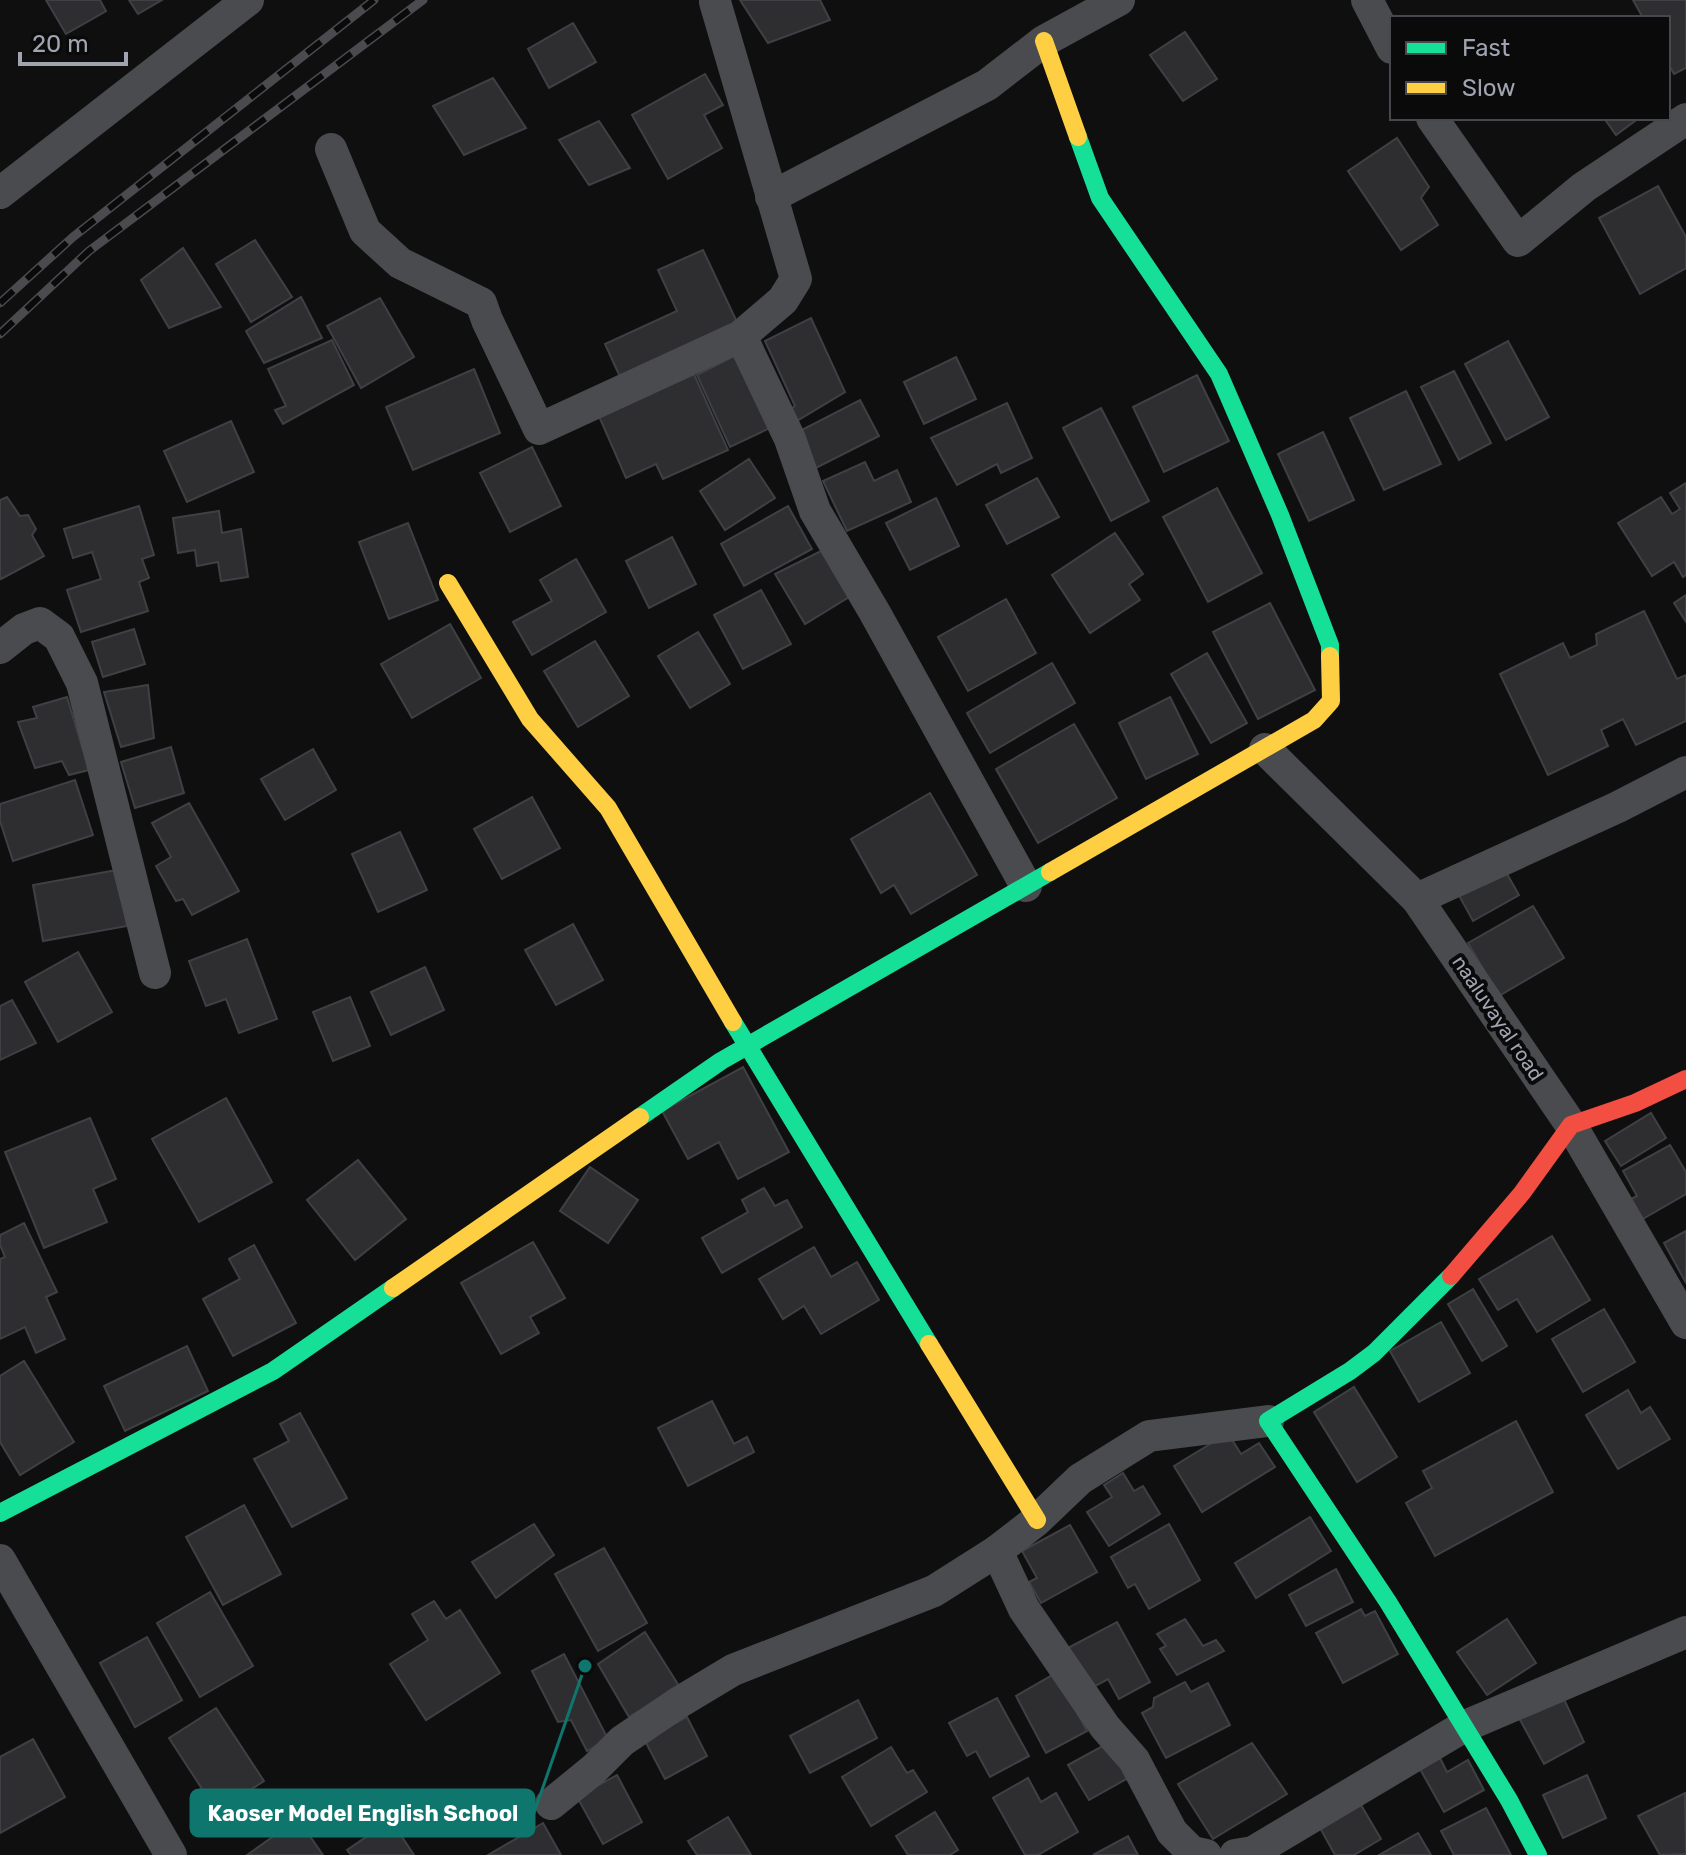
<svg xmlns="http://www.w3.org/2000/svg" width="1686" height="1855" font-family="Rubik,sans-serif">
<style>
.building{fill:#2e2e30;stroke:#3e4044;stroke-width:2}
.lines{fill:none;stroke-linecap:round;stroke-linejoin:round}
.street{stroke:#4a4b4f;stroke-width:32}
.fast{stroke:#16e098;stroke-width:18}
.slow{stroke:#ffcf43;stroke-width:18}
.jam{stroke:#f24e42;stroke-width:18}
.rail-casing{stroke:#4a4a4f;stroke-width:9}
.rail{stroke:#0a0a0b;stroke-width:6;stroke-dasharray:18;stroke-linecap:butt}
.labels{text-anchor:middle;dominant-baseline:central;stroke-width:8;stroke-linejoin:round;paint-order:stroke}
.street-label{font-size:20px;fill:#a0a4b1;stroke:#0a0a0b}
.leader{fill:none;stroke:#0f766e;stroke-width:3}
.callout-dot{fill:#0f766e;stroke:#0a0a0b;stroke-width:3}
.callout{fill:#0f766e;stroke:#0f766e;stroke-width:3}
.callout-label{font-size:22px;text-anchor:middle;font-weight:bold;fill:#fff}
</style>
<rect width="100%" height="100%" fill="#0f0f10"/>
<g class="building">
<polygon points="46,0 100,0 106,11 66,34"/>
<polygon points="129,0 162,0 138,14"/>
<polygon points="740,0 820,0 830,20 768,43"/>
<polygon points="1633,0 1686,0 1686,68 1674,74 1668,63 1668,18 1643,18"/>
<polygon points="573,23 596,62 549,88 528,49"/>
<polygon points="1185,32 1217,79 1183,101 1150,55"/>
<polygon points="705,74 723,105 704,115 722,148 668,179 632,115"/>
<polygon points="493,78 526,128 464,155 433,106"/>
<polygon points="1604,118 1639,118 1616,135"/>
<polygon points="599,121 630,168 589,185 559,140"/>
<polygon points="1397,138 1429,187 1421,198 1438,225 1401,250 1348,171"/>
<polygon points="1658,186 1686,237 1686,268 1640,294 1599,218"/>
<polygon points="255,240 292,297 251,322 216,264"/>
<polygon points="183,248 221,307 169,328 141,280"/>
<polygon points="703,250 737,322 620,377 605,344 677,311 658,270"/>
<polygon points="301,297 322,338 264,363 246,331"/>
<polygon points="380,298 414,357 361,388 327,326"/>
<polygon points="811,318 845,392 790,425 785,413 795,406 765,341"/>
<polygon points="332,340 354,385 283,424 275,410 286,406 268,369"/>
<polygon points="1508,341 1549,417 1506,440 1465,364"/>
<polygon points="742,352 772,427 730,447 697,375"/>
<polygon points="956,357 976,399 924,424 904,382"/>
<polygon points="474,369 500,433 413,470 386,407"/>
<polygon points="1454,371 1491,443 1459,460 1421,387"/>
<polygon points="693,372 728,450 663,479 656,464 626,478 598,414"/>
<polygon points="1197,375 1229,441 1164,472 1133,407"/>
<polygon points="1406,391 1441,464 1384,490 1350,418"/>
<polygon points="860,400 879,436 814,469 796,433"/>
<polygon points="1007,403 1032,458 1001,473 997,464 957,485 931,438"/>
<polygon points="1101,408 1149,501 1111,521 1063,428"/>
<polygon points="231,421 254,472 187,502 164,451"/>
<polygon points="1323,432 1354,500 1309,521 1278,454"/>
<polygon points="532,447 561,506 510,532 480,473"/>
<polygon points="749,459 775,498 725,530 700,491"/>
<polygon points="865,462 874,481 897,470 911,502 847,531 823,481"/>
<polygon points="1037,478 1059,517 1007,544 986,505"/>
<polygon points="1686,483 1686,575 1683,577 1674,562 1652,576 1618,523 1661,497 1672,514 1680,509 1670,493"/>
<polygon points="1217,488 1262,573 1208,602 1163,517"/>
<polygon points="7,497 20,516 28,515 36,529 32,535 44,556 1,579 0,576 0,500"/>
<polygon points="936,498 959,546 910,570 886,523"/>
<polygon points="139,506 154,555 142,559 149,578 139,582 148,611 81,632 67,590 101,579 92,552 73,558 64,529"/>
<polygon points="788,506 812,549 744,586 721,544"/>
<polygon points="219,511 222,533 241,529 248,577 221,581 218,562 197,566 195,550 178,553 173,518"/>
<polygon points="408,523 438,600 389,619 359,542"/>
<polygon points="1115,533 1143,574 1129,584 1140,600 1090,633 1052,575"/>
<polygon points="672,537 696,584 649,608 626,561"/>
<polygon points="831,546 859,591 805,624 775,574"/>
<polygon points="576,559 606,612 532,655 513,622 552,601 540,580"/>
<polygon points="761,590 791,644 743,669 714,615"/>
<polygon points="1686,595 1686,622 1674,603"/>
<polygon points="1006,599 1036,653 968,691 938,637"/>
<polygon points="1270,603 1315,690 1258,719 1213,632"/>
<polygon points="1644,611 1677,679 1686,675 1686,721 1636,745 1623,719 1601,730 1608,746 1548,775 1500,674 1563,643 1570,658 1597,645 1596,634"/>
<polygon points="450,624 481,678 412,718 381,664"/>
<polygon points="134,629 145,664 103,677 92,642"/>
<polygon points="698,632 730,684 690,708 658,656"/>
<polygon points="595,641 629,696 578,727 544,671"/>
<polygon points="1207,653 1247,723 1211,743 1171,674"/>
<polygon points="1052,663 1075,703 990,753 967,713"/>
<polygon points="148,685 154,738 121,747 104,692"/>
<polygon points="67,697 89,770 69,775 62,761 35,768 18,722 37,718 33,707"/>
<polygon points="1170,697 1198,754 1146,779 1119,723"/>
<polygon points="1074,724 1117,798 1038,843 996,769"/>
<polygon points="171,747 184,793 135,808 121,762"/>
<polygon points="313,749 336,790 285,820 261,779"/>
<polygon points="75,780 93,835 13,861 0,821 0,804"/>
<polygon points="930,793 977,875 911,914 894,885 881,893 851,839"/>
<polygon points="532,797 560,848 502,879 474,829"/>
<polygon points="189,803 239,891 192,915 183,899 176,901 156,866 171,857 152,823"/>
<polygon points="400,832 427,890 378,912 352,854"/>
<polygon points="1502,865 1519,895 1473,921 1456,890"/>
<polygon points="117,870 127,926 43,941 33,885"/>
<polygon points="1533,906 1564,958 1499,996 1468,943"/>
<polygon points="573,924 603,980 556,1005 525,950"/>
<polygon points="247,939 277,1019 239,1033 226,999 206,1006 189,961"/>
<polygon points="78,952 112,1012 58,1042 25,982"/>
<polygon points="425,967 444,1010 391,1035 371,992"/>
<polygon points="350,997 370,1046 333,1061 313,1012"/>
<polygon points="12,1000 36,1043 0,1060 0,1006"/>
<polygon points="743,1067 789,1152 738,1179 719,1142 688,1159 662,1111"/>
<polygon points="226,1098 272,1182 199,1222 152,1139"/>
<polygon points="1651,1113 1666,1138 1621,1166 1605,1141"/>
<polygon points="90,1118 116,1179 93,1189 107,1222 44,1248 5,1152"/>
<polygon points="1670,1145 1686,1172 1686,1194 1641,1220 1629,1200 1637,1196 1623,1171"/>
<polygon points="358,1160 406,1219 355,1260 307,1200"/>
<polygon points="590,1167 638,1200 608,1243 560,1211"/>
<polygon points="764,1188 775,1206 787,1200 802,1227 722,1273 702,1238 748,1212 742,1200"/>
<polygon points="24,1223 57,1292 46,1297 65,1339 36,1353 25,1327 0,1339 0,1259 5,1257 0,1245 0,1235"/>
<polygon points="1686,1231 1686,1283 1664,1243"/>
<polygon points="1552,1236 1590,1300 1537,1332 1517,1299 1498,1310 1479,1279"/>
<polygon points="533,1242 565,1298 530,1317 539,1333 501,1354 461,1283"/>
<polygon points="254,1245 296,1323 233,1356 203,1299 240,1279 229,1259"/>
<polygon points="814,1247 831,1277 857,1262 879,1300 821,1334 804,1306 783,1319 759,1279"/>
<polygon points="1473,1289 1507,1346 1482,1361 1448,1304"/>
<polygon points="1604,1309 1635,1362 1583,1392 1552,1339"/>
<polygon points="1441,1322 1470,1373 1419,1402 1390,1351"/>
<polygon points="187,1346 208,1391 125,1431 104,1386"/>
<polygon points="24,1361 74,1442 20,1475 0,1442 0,1376"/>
<polygon points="1354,1387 1397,1457 1357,1482 1314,1412"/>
<polygon points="1628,1390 1641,1413 1650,1407 1670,1439 1618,1469 1586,1415"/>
<polygon points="712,1401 734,1444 747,1437 754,1452 688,1486 658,1428"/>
<polygon points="300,1413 347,1498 292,1527 254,1459 289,1441 280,1424"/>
<polygon points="1516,1421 1553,1492 1435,1556 1406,1503 1432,1488 1423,1471"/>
<polygon points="1228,1433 1241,1454 1259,1443 1275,1467 1202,1512 1174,1466"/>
<polygon points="1123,1473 1134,1491 1143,1486 1160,1514 1109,1546 1087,1512 1112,1497 1104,1485"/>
<polygon points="244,1505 281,1574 223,1605 186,1537"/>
<polygon points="1310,1517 1331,1551 1256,1598 1235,1563"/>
<polygon points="534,1524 554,1555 496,1598 472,1562"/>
<polygon points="1169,1524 1200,1580 1149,1609 1135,1584 1128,1588 1111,1557"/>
<polygon points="1070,1525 1097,1572 1041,1603 1029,1582 1037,1578 1022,1551"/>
<polygon points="604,1548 647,1623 598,1651 555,1574"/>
<polygon points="1336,1569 1353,1602 1306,1626 1289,1595"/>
<polygon points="210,1592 253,1666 200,1697 157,1623"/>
<polygon points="434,1601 446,1619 460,1610 500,1673 426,1720 390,1664 428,1640 412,1614"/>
<polygon points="1361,1609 1365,1616 1375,1611 1398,1654 1343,1683 1316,1633"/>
<polygon points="1185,1619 1203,1646 1216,1640 1224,1651 1177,1675 1160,1649 1166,1646 1157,1634"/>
<polygon points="1507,1619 1536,1663 1487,1695 1457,1652"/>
<polygon points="1117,1622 1150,1682 1119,1699 1108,1679 1088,1690 1066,1649"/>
<polygon points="645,1632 679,1686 629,1717 598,1664"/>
<polygon points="147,1637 182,1700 135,1727 100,1663"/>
<polygon points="564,1654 608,1739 587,1751 571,1720 558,1722 532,1671"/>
<polygon points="1056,1673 1087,1731 1046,1753 1016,1696"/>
<polygon points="1185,1682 1191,1692 1208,1683 1230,1725 1166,1758 1142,1713 1153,1707 1154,1698"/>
<polygon points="1562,1695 1584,1742 1544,1764 1519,1718"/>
<polygon points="997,1698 1029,1756 990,1777 976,1751 967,1756 949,1723"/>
<polygon points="858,1700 877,1738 810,1773 790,1736"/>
<polygon points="216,1708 264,1781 217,1812 169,1738"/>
<polygon points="687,1717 707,1756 665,1779 644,1739"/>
<polygon points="33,1739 65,1797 0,1833 0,1757"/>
<polygon points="1108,1743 1128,1778 1089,1800 1068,1765"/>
<polygon points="1252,1743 1287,1794 1213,1839 1178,1784"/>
<polygon points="891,1747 907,1773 913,1770 927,1792 871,1826 842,1777"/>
<polygon points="1440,1758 1447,1772 1468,1760 1484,1790 1444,1812 1420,1769"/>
<polygon points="617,1775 642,1822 603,1844 577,1797"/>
<polygon points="1587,1775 1606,1818 1563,1838 1543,1795"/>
<polygon points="1028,1778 1041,1802 1056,1793 1078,1832 1038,1855 1025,1855 993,1798"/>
<polygon points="1685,1793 1686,1854 1660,1855 1638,1816"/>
<polygon points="1361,1805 1381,1839 1354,1855 1335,1855 1320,1828"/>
<polygon points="1486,1808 1511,1855 1454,1855 1441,1831"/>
<polygon points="935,1812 958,1850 950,1855 908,1855 896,1836"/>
<polygon points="728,1817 751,1855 697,1855 688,1841"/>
<polygon points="298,1819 323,1855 247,1855"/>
<polygon points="391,1820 414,1855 351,1855 347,1850"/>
<polygon points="543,1823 561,1855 488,1855"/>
<polygon points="1418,1833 1431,1855 1379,1855"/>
<polygon points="1128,1836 1138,1855 1093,1855"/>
</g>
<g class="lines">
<g class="street">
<polyline points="1367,0 1392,48"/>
<polyline points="1432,118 1518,241 1584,187 1686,119"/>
<polyline points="331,149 365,231 400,263 481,303 487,320 539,429 741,336 783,300 796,279 715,2"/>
<polyline points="0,193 248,0"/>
<polyline points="771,197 987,85 1044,41 1119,0"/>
<polyline points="741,336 790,439 815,511 875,613 1026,886"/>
<polyline points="0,648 24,629 40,623 59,637 82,683 155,973"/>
<polyline points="1265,749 1417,899 1571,1125 1686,1323"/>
<polyline points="1417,899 1618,807 1686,772"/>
<polyline points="997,1551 1024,1609 1105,1727 1134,1760 1172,1832 1192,1852 1206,1855"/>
<polyline points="0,1560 171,1855"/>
<polyline points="551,1804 594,1769 622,1741 678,1703 733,1670 934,1591 997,1551 1037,1520 1080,1479 1149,1436 1268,1421"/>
<polyline points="1235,1855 1253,1852 1463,1727 1686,1632"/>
</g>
<g class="fast">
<polyline points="1078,137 1100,198 1219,374 1280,515 1330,645 1330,656"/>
<polyline points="733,1022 929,1344"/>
<polyline points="640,1117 721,1061 1050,872"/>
<polyline points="1451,1276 1374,1353 1350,1371 1268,1421 1388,1602 1509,1800 1538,1855"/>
<polyline points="0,1513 273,1371 393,1288"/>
</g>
<g class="slow">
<polyline points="1044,41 1078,137"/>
<polyline points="448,583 530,719 608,808 733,1022"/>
<polyline points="1050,872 1314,720 1331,701 1330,656"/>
<polyline points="393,1288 640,1117"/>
<polyline points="929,1344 1037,1520"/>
</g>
<polyline class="jam" points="1451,1276 1522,1193 1571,1125 1635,1103 1686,1079"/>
<defs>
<g id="rail">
<polyline points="0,303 73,237 374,0"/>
<polyline points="0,334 89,251 423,0"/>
</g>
</defs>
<use href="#rail" class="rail-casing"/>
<use href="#rail" class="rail"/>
</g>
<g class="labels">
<g class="street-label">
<text transform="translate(1498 1018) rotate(56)">naaluvayal road</text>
</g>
</g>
<path class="leader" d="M585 1666L534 1813"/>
<circle class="callout-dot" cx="585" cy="1666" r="8"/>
<rect class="callout" x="191" y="1790" width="343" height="46" rx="8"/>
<g class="callout-label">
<text x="363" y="1821">Kaoser Model English School</text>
</g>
<rect x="1390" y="16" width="280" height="104" fill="#0a0a0b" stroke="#46484d" stroke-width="2"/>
<rect x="1406" y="42" width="40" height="12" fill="#16e098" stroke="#46484d" stroke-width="2"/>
<text x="1462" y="56" font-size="24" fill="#a0a4b1">Fast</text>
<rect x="1406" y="82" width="40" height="12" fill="#ffcf43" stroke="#46484d" stroke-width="2"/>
<text x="1462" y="96" font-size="24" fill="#a0a4b1">Slow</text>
<path d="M20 52v12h106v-12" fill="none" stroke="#a0a4b1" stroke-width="4"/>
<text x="32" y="52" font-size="24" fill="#a0a4b1" stroke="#0a0a0b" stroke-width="6" paint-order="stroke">20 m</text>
</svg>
